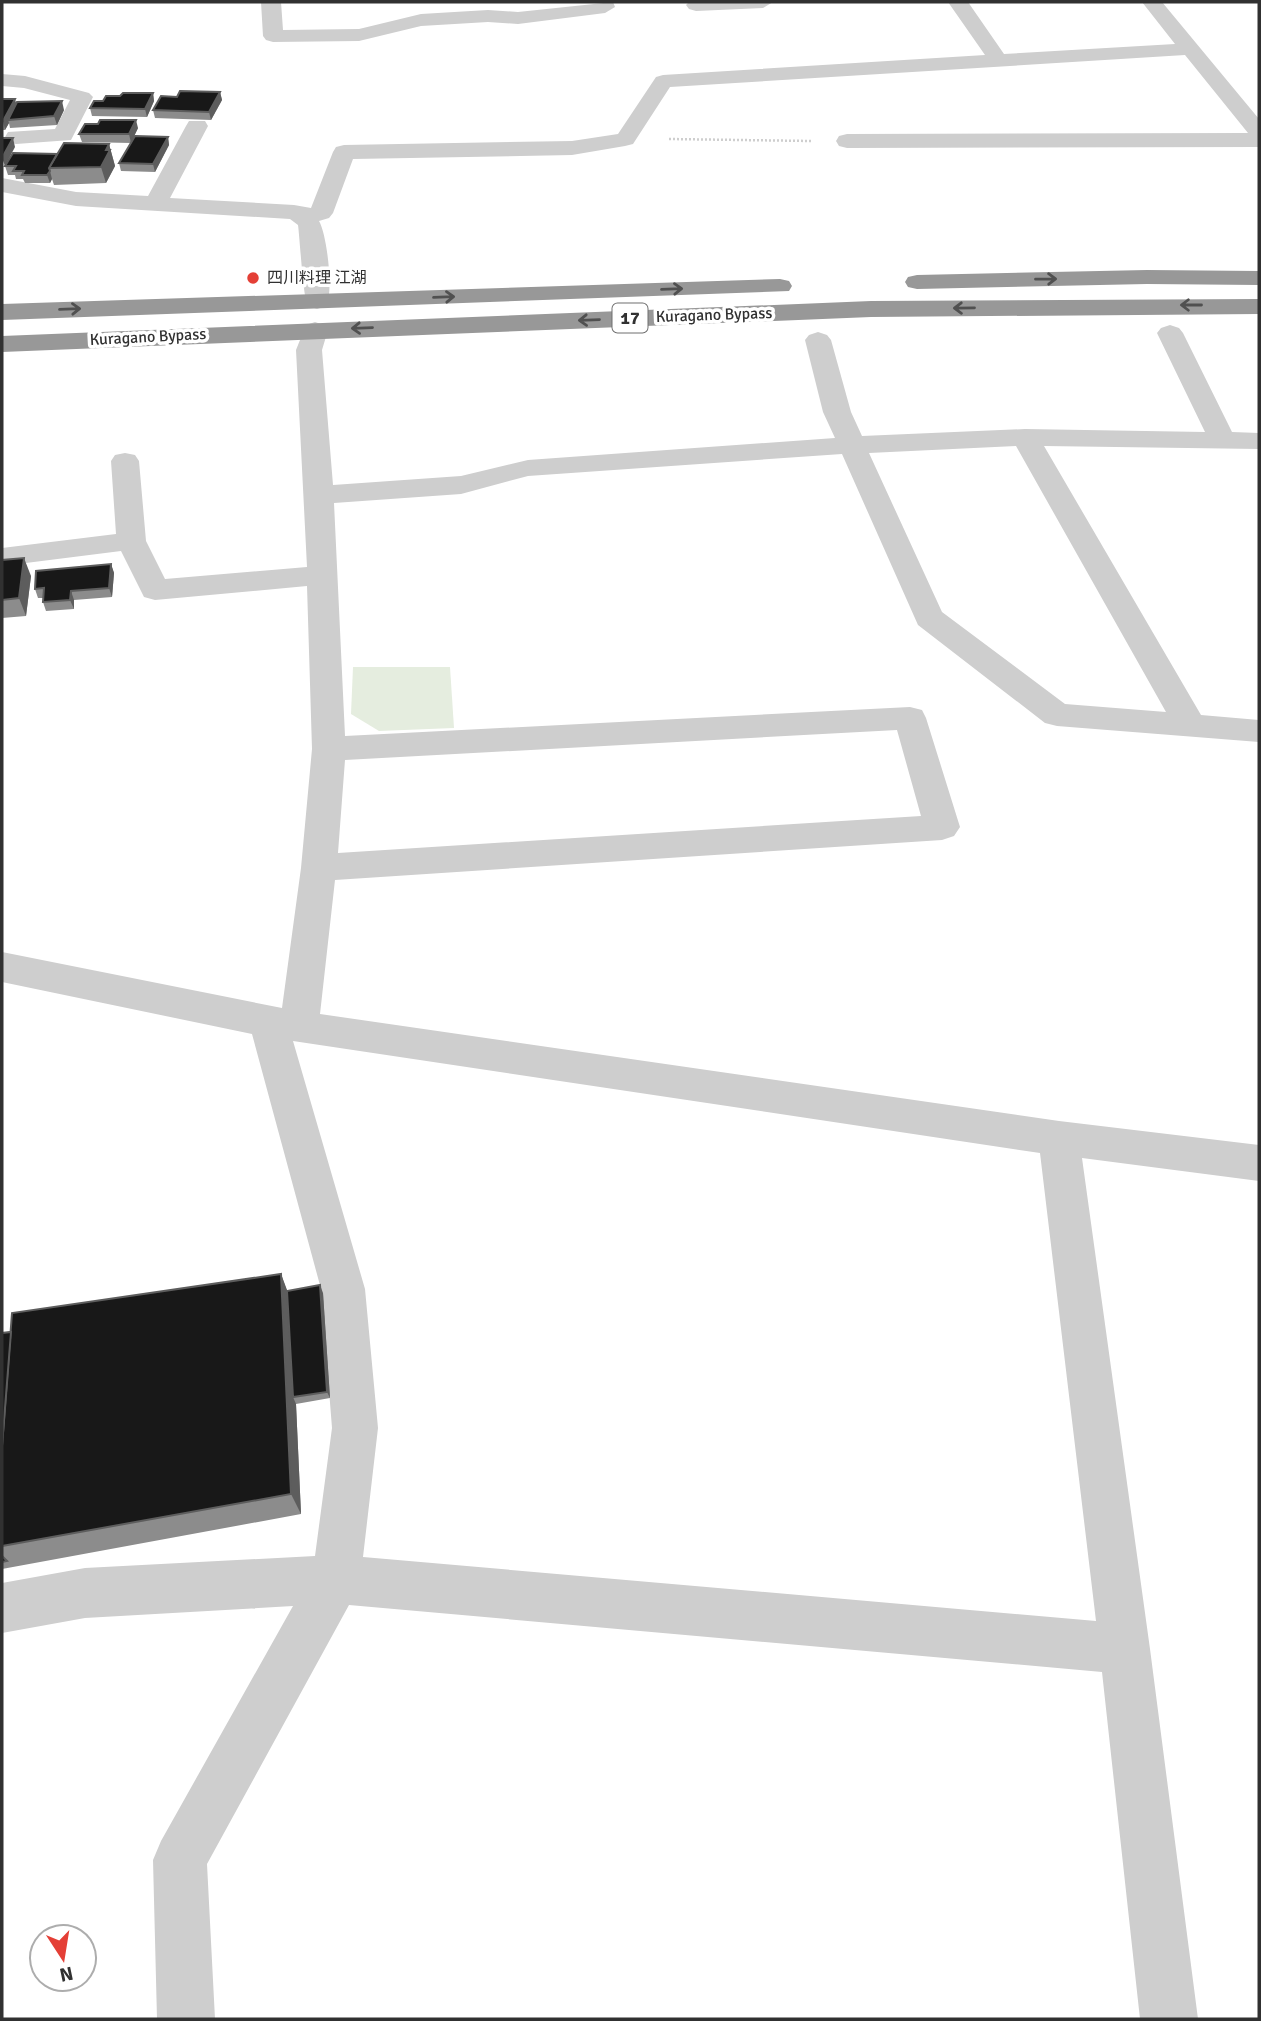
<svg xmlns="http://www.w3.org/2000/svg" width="1261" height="2021" font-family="Signika,'Noto Sans JP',sans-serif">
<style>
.green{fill:#e5eddf}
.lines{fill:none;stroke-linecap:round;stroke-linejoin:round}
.path{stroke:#cecece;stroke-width:2.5;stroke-dasharray:2 2;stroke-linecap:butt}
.minor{fill:#cecece;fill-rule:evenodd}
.highway{fill:#989898;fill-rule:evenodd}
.wall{fill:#8c8c8c}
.shaded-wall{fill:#5d5d5d}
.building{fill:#181818;stroke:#5d5d5d;stroke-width:2}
.oneway{stroke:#505050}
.poi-dot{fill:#e43f36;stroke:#fff;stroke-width:2.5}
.labels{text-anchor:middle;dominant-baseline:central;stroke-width:7;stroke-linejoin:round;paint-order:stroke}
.far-poi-label{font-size:16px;fill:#313131;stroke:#fff;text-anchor:start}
.far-street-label{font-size:16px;fill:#313131;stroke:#fff}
.shield{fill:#fff;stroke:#6f6f6f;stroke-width:2}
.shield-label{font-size:18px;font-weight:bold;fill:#313131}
</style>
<rect width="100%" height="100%" fill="#fff"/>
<polygon class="green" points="353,667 450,667 454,728 379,731 351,714"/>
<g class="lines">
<polyline class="path" points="669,139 811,141"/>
<g class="minor">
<polygon points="261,2 281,2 283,30 359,29 421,14 488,10 518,12 613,2 615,7 605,13 518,24 488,22 421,26 359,41 273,42 266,40 263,36"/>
<polygon points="689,2 773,2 763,8 696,11 689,9 686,5"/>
<path d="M948,2H968L1004,54L1175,44L1142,2H1162L1259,119V147L847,148L839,146L836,141L839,136L847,134L1248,133L1185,55L670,87L633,144L625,146L572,155L353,159L333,213L329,218L319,221C327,234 334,294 326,306L317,309L308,306C303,299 300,239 298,225L290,219L76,206L2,192V178L76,192L148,196L186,126L189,121H205L208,126L170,198L294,205L311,208L333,152L336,147L344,145L572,141L618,134L656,77L663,75L985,55Z"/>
<polygon points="2,74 25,76 89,93 93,97 71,140 16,144 8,142 5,137 8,132 55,129 70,100 24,88 2,86"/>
<path d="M315,322L324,325L328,330L322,350L333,485L461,476L528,460L835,438L823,412L805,340L809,335L818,332L827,335L831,340L851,412L862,436L1025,429L1205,432L1157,333L1161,328L1170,325L1179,328L1183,333L1232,432L1259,433V449L1044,446L1201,715L1259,720V742L1057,726L1045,723L918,625L842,454L528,476L461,494L334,503L345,736L910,707L922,710L926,718L960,827L954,836L942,840L335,880L320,1014L1059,1121L1259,1145V1181L1082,1158L1150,1649L1198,2019H1140L1102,1672L349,1605L207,1864L215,2019H157L153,1860L161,1841L293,1606L85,1618L2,1633V1583L85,1568L315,1556L332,1428L321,1289L252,1034L2,982V952L282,1008L301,868L312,749L307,586L155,600L144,597L121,551L2,566V548L116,534L111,461L115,455L125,453L135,455L139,461L146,541L165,579L307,567L296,350L306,325ZM1016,446L1166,712L1065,704L942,612L869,453ZM897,730L921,816L338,853L345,760ZM293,1041L1040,1153L1096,1621L363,1557L378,1428L365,1289Z"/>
</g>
<g class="highway">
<polygon points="1147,270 1259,271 1259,285 1147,284 917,289 908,287 905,282 908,277 917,275"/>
<polygon points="780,279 789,281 792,286 789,291 2,320 2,304"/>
<polygon points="1259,299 1259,314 871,317 2,352 2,336 871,301"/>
</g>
</g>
<g class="wall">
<polygon points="220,92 222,100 211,120 155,118 153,110 177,97"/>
<polygon points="153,93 154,101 147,117 92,116 90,108 120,96"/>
<polygon points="2,99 16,103 64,110 57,125 10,128 9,123 5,130 2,130"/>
<polygon points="138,128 132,140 168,137 169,145 155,172 121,171 119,163 131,143 82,142 79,134"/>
<polygon points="109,144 115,166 106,183 54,185 52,179 50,183 25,183 23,179 16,179 15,175 8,175 5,166"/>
<polygon points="2,560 31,576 26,616 2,618"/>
<polygon points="111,564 114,573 112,597 74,600 74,609 46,611 43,602 43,598 38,598 35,589"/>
<polygon points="281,1274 287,1291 323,1293 330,1398 296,1404 301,1514 2,1569 2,1333"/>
</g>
<g class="shaded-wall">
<polygon points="220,92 222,100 211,120 209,112"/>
<polygon points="153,93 154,101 147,117 145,109"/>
<polygon points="15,99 17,107 8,120 9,123 5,130 3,121"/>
<polygon points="62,101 64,110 57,125 54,116"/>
<polygon points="136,120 138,128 131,143 129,134"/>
<polygon points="168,137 169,145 155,172 153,164"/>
<polygon points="13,138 15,147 5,166 2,158"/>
<polygon points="109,144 115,166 106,183 101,167 106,150"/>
<polygon points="50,171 52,179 50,183 47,175"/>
<polygon points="24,558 31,576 26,616 19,598"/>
<polygon points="111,564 114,573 112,597 109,588"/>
<polygon points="71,591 74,600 74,609 70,600"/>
<polygon points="281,1274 290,1298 293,1397 296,1404 301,1514 291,1494"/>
<polygon points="320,1285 323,1293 330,1398 327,1392"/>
</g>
<g class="building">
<polygon points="180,91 220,92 209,112 153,110 161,96 177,97"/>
<polygon points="123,93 153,93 145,109 90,108 94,101 103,101 106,96 120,96"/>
<polygon points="2,99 15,99 3,121 2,121"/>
<polygon points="62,101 54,116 8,120 17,102"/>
<polygon points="100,120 136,120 129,134 79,134 85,124 98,124"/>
<polygon points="135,136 168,137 153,164 119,163"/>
<polygon points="2,138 13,138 2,158"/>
<polygon points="64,143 109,144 106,150 110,150 101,167 49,168"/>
<polygon points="13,153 57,154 49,168 50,171 47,175 22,175 24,171 13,171 16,166 5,166"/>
<polygon points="24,558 19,598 2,600 2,560"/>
<polygon points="111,564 109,588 71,591 70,600 43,602 44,588 35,589 36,571"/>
<polygon points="281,1274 291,1494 2,1546 2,1446 12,1313"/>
<polygon points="320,1285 327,1392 293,1397 287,1291"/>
<polygon points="11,1332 2,1446 2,1333"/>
<polygon points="2,1556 7,1561 2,1562"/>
</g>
<defs><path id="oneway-shaft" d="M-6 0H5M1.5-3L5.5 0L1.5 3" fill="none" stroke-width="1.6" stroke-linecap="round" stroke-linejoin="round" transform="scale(1.75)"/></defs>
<g class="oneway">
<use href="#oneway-shaft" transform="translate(1046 279) rotate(-1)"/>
<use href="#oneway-shaft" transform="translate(672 289) rotate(-2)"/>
<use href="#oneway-shaft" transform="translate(444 297) rotate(-2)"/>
<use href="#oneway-shaft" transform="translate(1191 305) rotate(-180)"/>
<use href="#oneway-shaft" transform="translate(964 308) rotate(179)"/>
<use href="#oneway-shaft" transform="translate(70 309) rotate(-2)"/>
<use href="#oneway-shaft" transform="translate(589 320) rotate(178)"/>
<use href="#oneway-shaft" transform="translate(362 328) rotate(178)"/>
</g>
<circle class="poi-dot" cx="253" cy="278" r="7"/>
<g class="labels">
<g class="far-poi-label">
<text x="267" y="278">四川料理 江湖</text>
</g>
<g class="far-street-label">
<text transform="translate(714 315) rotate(-2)">Kuragano Bypass</text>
<text transform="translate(148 337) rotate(-3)">Kuragano Bypass</text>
</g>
<rect class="shield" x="612.5" y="303.5" width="35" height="29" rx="5"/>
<g class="shield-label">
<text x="630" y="318">17</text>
</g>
</g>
<rect width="1261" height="2021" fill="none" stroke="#313131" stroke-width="7"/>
<g transform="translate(63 1958) rotate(168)"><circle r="33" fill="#ffffff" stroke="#adadad" stroke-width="2"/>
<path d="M0-5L12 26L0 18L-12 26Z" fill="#e43f36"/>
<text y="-10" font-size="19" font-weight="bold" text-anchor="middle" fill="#313131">N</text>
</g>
</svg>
